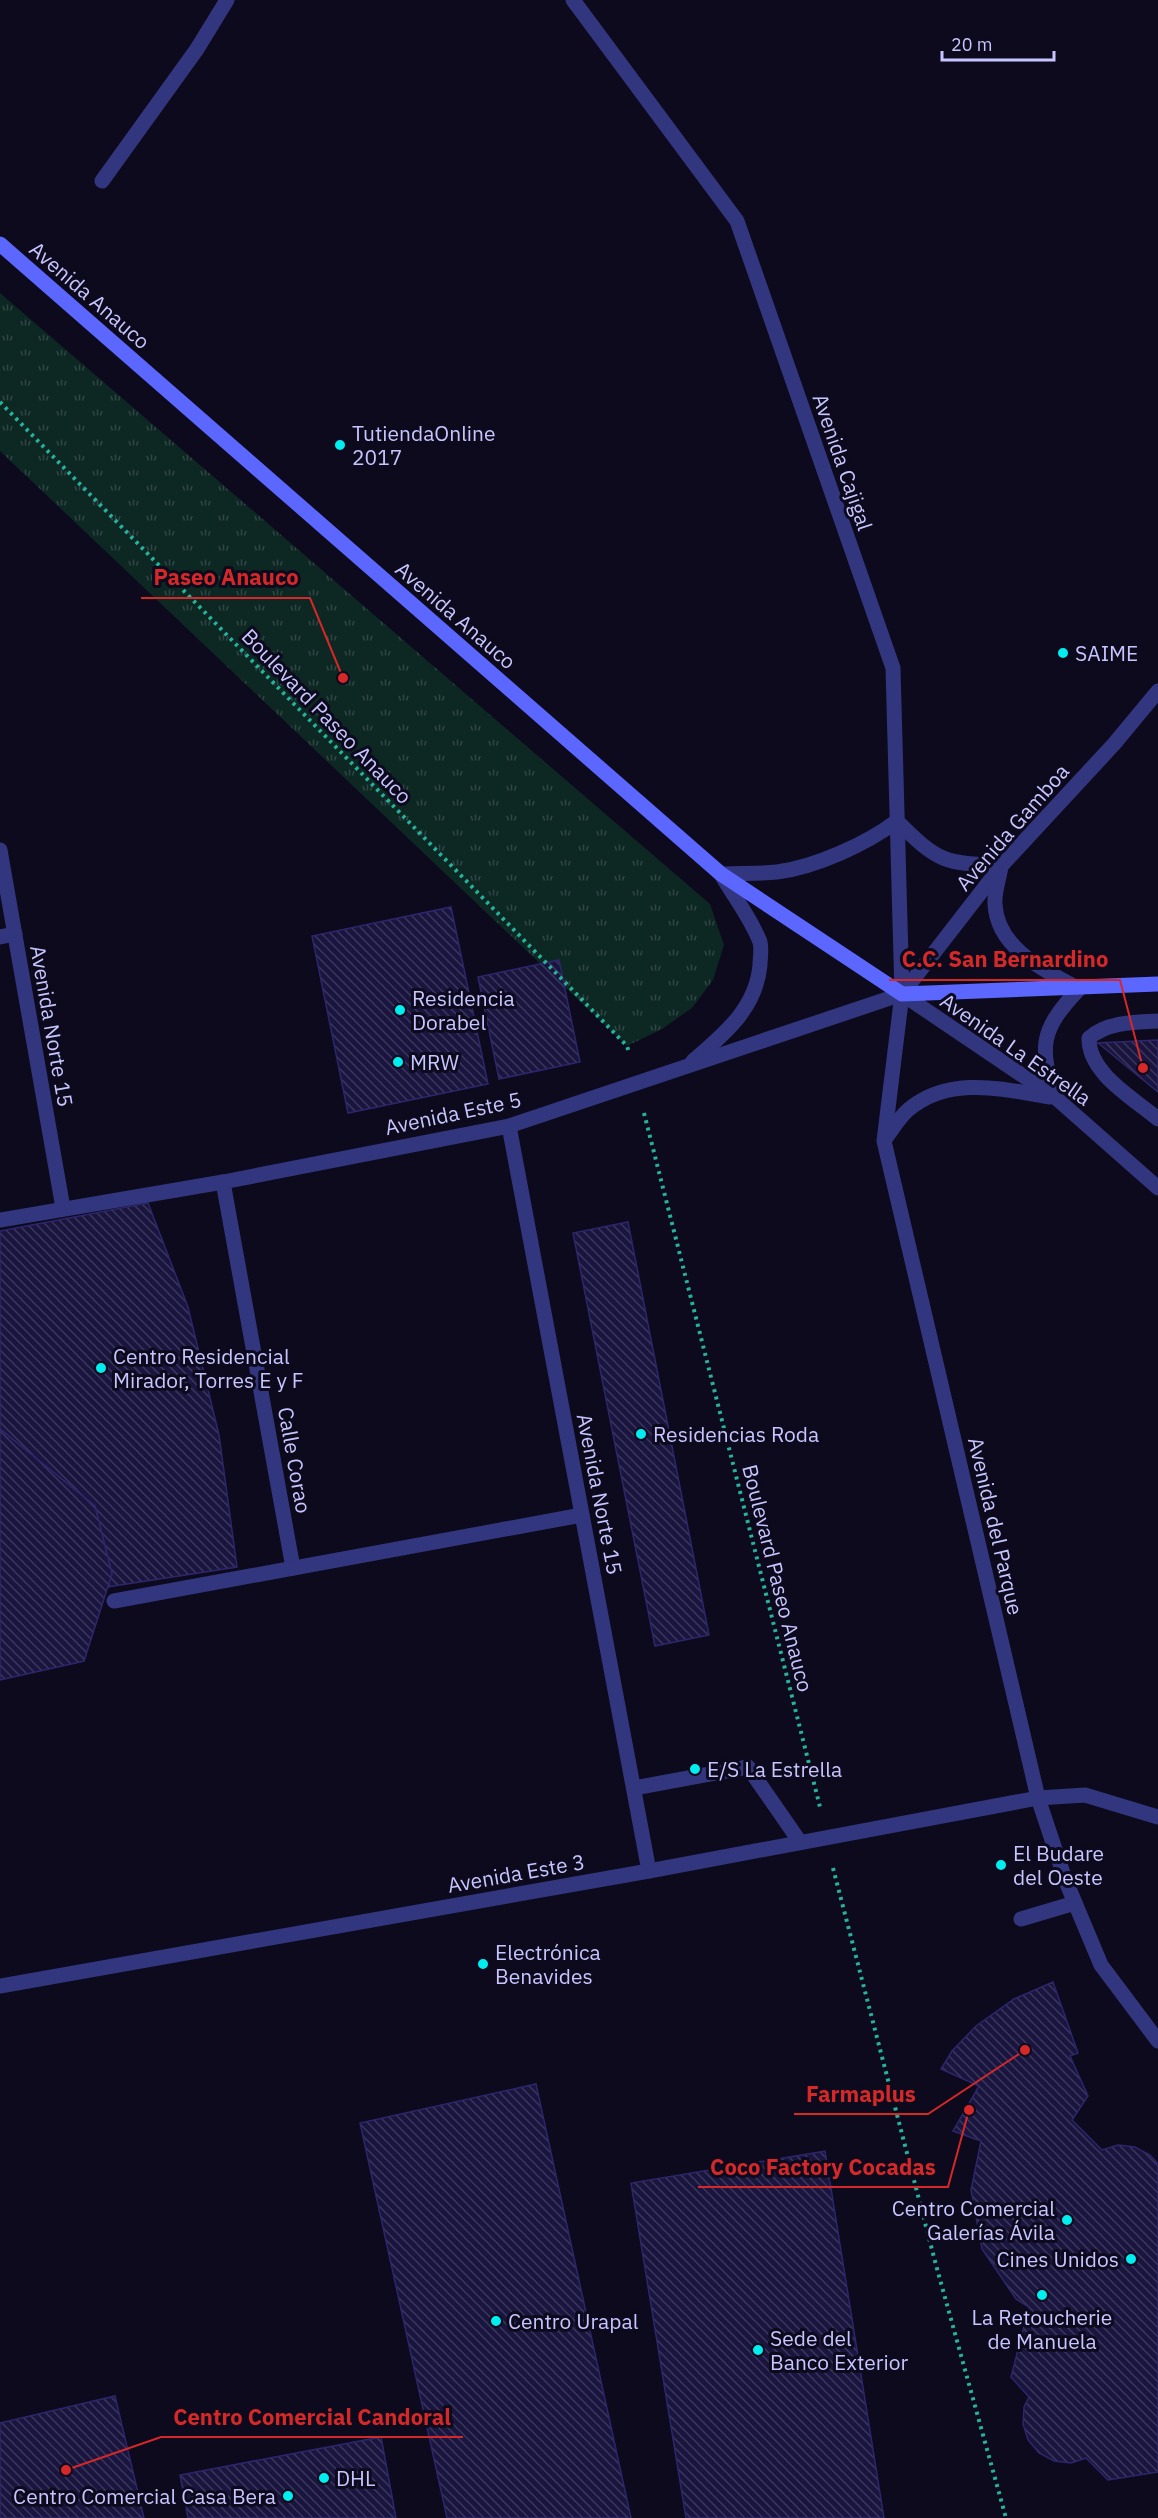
<svg xmlns="http://www.w3.org/2000/svg" width="1158" height="2518" font-family="'IBM Plex Sans',sans-serif">
<style>
.park{fill:url(#park-tufts)}
.building{fill:url(#building-back-hatch);stroke:#2d266c;stroke-width:1.5}
.lines{fill:none;stroke-linecap:round;stroke-linejoin:round}
.path{stroke:#25b39e;stroke-width:4;stroke-dasharray:3 4.5;stroke-linecap:butt}
.service{stroke:#32367e;stroke-width:15}
.minor{stroke:#32367e;stroke-width:15}
.secondary{stroke:#5c67ff;stroke-width:15}
.poi-dot{fill:#00eef0;stroke:#0c0a1c;stroke-width:2}
.labels{text-anchor:middle;dominant-baseline:central;stroke-width:6;stroke-linejoin:round;paint-order:stroke}
.street-label{font-size:21px;fill:#c7c5ff;stroke:#0c0a1c}
.poi-label{font-size:21px;fill:#c7c5ff;stroke:#0c0a1c;text-anchor:start}
.leader{fill:none;stroke:#d62828;stroke-width:2}
.callout-dot{fill:#d62828;stroke:#0c0a1c;stroke-width:2}
.callout-label{font-size:22px;text-anchor:middle;font-weight:bold;fill:#d62828;stroke:#0c0a1c;stroke-width:6;stroke-linejoin:round;paint-order:stroke}
</style>
<defs>
<pattern id="park-tufts" width="24" height="20" patternUnits="userSpaceOnUse" patternTransform="scale(1.5)"><rect width="24" height="20" fill="#0d2723"/><path d="M3 7l-1-3M5 7V3M7 7l1-3M15 17l-1-3M17 17v-4M19 17l1-3" fill="none" stroke="#2f4544"/></pattern>
<pattern id="building-back-hatch" width="6" height="6" patternUnits="userSpaceOnUse" patternTransform="scale(1.5)"><rect width="6" height="6" fill="#1a153e"/><path d="M-1 5l2 2M0 0l6 6M5-1l2 2" fill="none" stroke="#3a365b"/></pattern>
</defs>
<rect width="100%" height="100%" fill="#0c0a1c"/>
<polygon class="park" points="0,293 710,904 724,945 713,980 692,1008 662,1029 627,1046 0,451"/>
<g class="building">
<polygon points="451,907 488,1084 348,1113 312,936"/>
<polygon points="559,960 580,1062 499,1079 478,977"/>
<polygon points="1158,1040 1158,1092 1098,1043"/>
<polygon points="148,1203 188,1307 219,1435 237,1567 107,1587 112,1574 95,1506 0,1429 0,1231"/>
<polygon points="628,1222 709,1635 655,1646 573,1233"/>
<polygon points="0,1429 95,1506 112,1574 84,1661 0,1680"/>
<polygon points="1053,1982 1078,2053 1070,2056 1088,2096 1072,2120 1102,2150 1118,2145 1135,2147 1150,2155 1158,2164 1158,2472 1108,2480 1086,2458 1071,2463 1054,2461 1039,2453 1028,2440 1023,2424 1024,2407 1029,2397 1011,2377 1029,2307 1016,2299 982,2249 971,2190 981,2141 953,2131 979,2086 941,2069 952,2051 976,2026 1014,1999"/>
<polygon points="536,2084 631,2518 447,2518 360,2123"/>
<polygon points="825,2151 884,2518 686,2518 631,2183"/>
<polygon points="115,2396 144,2518 0,2518 0,2423"/>
<polygon points="381,2437 396,2518 188,2518 180,2475"/>
</g>
<g class="lines">
<g class="path">
<polyline points="0,402 627,1046 629,1053"/>
<polyline points="644,1113 820,1807"/>
<polyline points="833,1868 936,2265 1006,2518"/>
</g>
<g class="service">
<polyline points="102,181 197,49 227,0"/>
<path d="M1158,1021C1134,1022 1107,1022 1089,1038C1088,1073 1133,1098 1158,1119"/>
<polyline points="634,1788 748,1767 800,1842"/>
<polyline points="1021,1919 1075,1903"/>
</g>
<g class="minor">
<polyline points="573,0 737,221 893,668 902,994 884,1141 1038,1798 1065,1879 1101,1965 1158,2041"/>
<path d="M897,821C938,862 944,864 1002,865"/>
<polyline points="0,850 63,1208"/>
<path d="M1001,867C999,879 994,893 995,904C997,949 1046,971 1079,989C1041,1029 1038,1046 1056,1098"/>
<polyline points="0,937 15,934"/>
<polyline points="902,994 1002,865 1114,744 1158,691"/>
<polyline points="902,994 1056,1098 1158,1188"/>
<path d="M693,1061C724,1034 756,1009 760,965C760,958 762,949 760,942C751,918 734,897 721,874C740,873 759,874 777,872C816,867 866,844 897,821"/>
<polyline points="509,1126 649,1871"/>
<path d="M885,1139C892,1130 899,1118 908,1110C949,1075 1002,1089 1050,1097"/>
<polyline points="223,1182 293,1568"/>
<polyline points="0,1220 223,1182 509,1126 902,994"/>
<polyline points="114,1601 582,1515"/>
<polyline points="0,1986 649,1871 1038,1798 1085,1795 1158,1817"/>
</g>
<polyline class="secondary" points="0,244 721,874 902,994 1158,984"/>
</g>
<g class="poi-dot">
<circle cx="340" cy="445" r="6"/>
<circle cx="1063" cy="653" r="6"/>
<circle cx="400" cy="1010" r="6"/>
<circle cx="398" cy="1062" r="6"/>
<circle cx="101" cy="1368" r="6"/>
<circle cx="641" cy="1434" r="6"/>
<circle cx="695" cy="1769" r="6"/>
<circle cx="1001" cy="1865" r="6"/>
<circle cx="483" cy="1964" r="6"/>
<circle cx="1067" cy="2220" r="6"/>
<circle cx="1131" cy="2259" r="6"/>
<circle cx="1042" cy="2295" r="6"/>
<circle cx="496" cy="2321" r="6"/>
<circle cx="758" cy="2350" r="6"/>
<circle cx="324" cy="2478" r="6"/>
<circle cx="288" cy="2496" r="6"/>
</g>
<g class="labels">
<g class="street-label">
<text transform="translate(90 295) rotate(41)">Avenida Anauco</text>
<text transform="translate(843 462) rotate(71)">Avenida Cajigal</text>
<text transform="translate(456 615) rotate(41)">Avenida Anauco</text>
<text transform="translate(327 716) rotate(46)">Boulevard Paseo Anauco</text>
<text transform="translate(1012 827) rotate(-49)">Avenida Gamboa</text>
<text transform="translate(52 1026) rotate(80)">Avenida Norte 15</text>
<text transform="translate(1016 1049) rotate(35)">Avenida La Estrella</text>
<text transform="translate(453 1113) rotate(-12)">Avenida Este 5</text>
<text transform="translate(295 1460) rotate(80)">Calle Corao</text>
<text transform="translate(600 1494) rotate(79)">Avenida Norte 15</text>
<text transform="translate(996 1526) rotate(77)">Avenida del Parque</text>
<text transform="translate(778 1578) rotate(76)">Boulevard Paseo Anauco</text>
<text transform="translate(516 1873) rotate(-10)">Avenida Este 3</text>
</g>
<g class="poi-label">
<text x="352" y="433">TutiendaOnline<tspan x="352" dy="24">2017</tspan></text>
<text x="1075" y="653">SAIME</text>
<text x="412" y="998">Residencia<tspan x="412" dy="24">Dorabel</tspan></text>
<text x="410" y="1062">MRW</text>
<text x="113" y="1356">Centro Residencial<tspan x="113" dy="24">Mirador, Torres E y F</tspan></text>
<text x="653" y="1434">Residencias Roda</text>
<text x="707" y="1769">E/S La Estrella</text>
<text x="1013" y="1853">El Budare<tspan x="1013" dy="24">del Oeste</tspan></text>
<text x="495" y="1952">Electrónica<tspan x="495" dy="24">Benavides</tspan></text>
<text x="1055" y="2208" text-anchor="end">Centro Comercial<tspan x="1055" dy="24">Galerías Ávila</tspan></text>
<text x="1119" y="2259" text-anchor="end">Cines Unidos</text>
<text x="1042" y="2317" text-anchor="middle">La Retoucherie<tspan x="1042" dy="24">de Manuela</tspan></text>
<text x="508" y="2321">Centro Urapal</text>
<text x="770" y="2338">Sede del<tspan x="770" dy="24">Banco Exterior</tspan></text>
<text x="336" y="2478">DHL</text>
<text x="276" y="2496" text-anchor="end">Centro Comercial Casa Bera</text>
</g>
</g>
<path class="leader" d="M343 678L310 598H141M1143 1068L1120 980H889M1025 2050L928 2114H794M969 2110L948 2187H698M66 2470L161 2437H463"/>
<g class="callout-dot">
<circle cx="343" cy="678" r="6"/>
<circle cx="1143" cy="1068" r="6"/>
<circle cx="1025" cy="2050" r="6"/>
<circle cx="969" cy="2110" r="6"/>
<circle cx="66" cy="2470" r="6"/>
</g>
<g class="callout-label">
<text x="226" y="585">Paseo Anauco</text>
<text x="1005" y="967">C.C. San Bernardino</text>
<text x="861" y="2102">Farmaplus</text>
<text x="823" y="2175">Coco Factory Cocadas</text>
<text x="312" y="2425">Centro Comercial Candoral</text>
</g>
<path d="M942 51v9h112v-9" fill="none" stroke="#c7c5ff" stroke-width="3"/>
<text x="951" y="51" font-size="18" fill="#c7c5ff" stroke="#0c0a1c" stroke-width="4.5" paint-order="stroke">20 m</text>
</svg>
